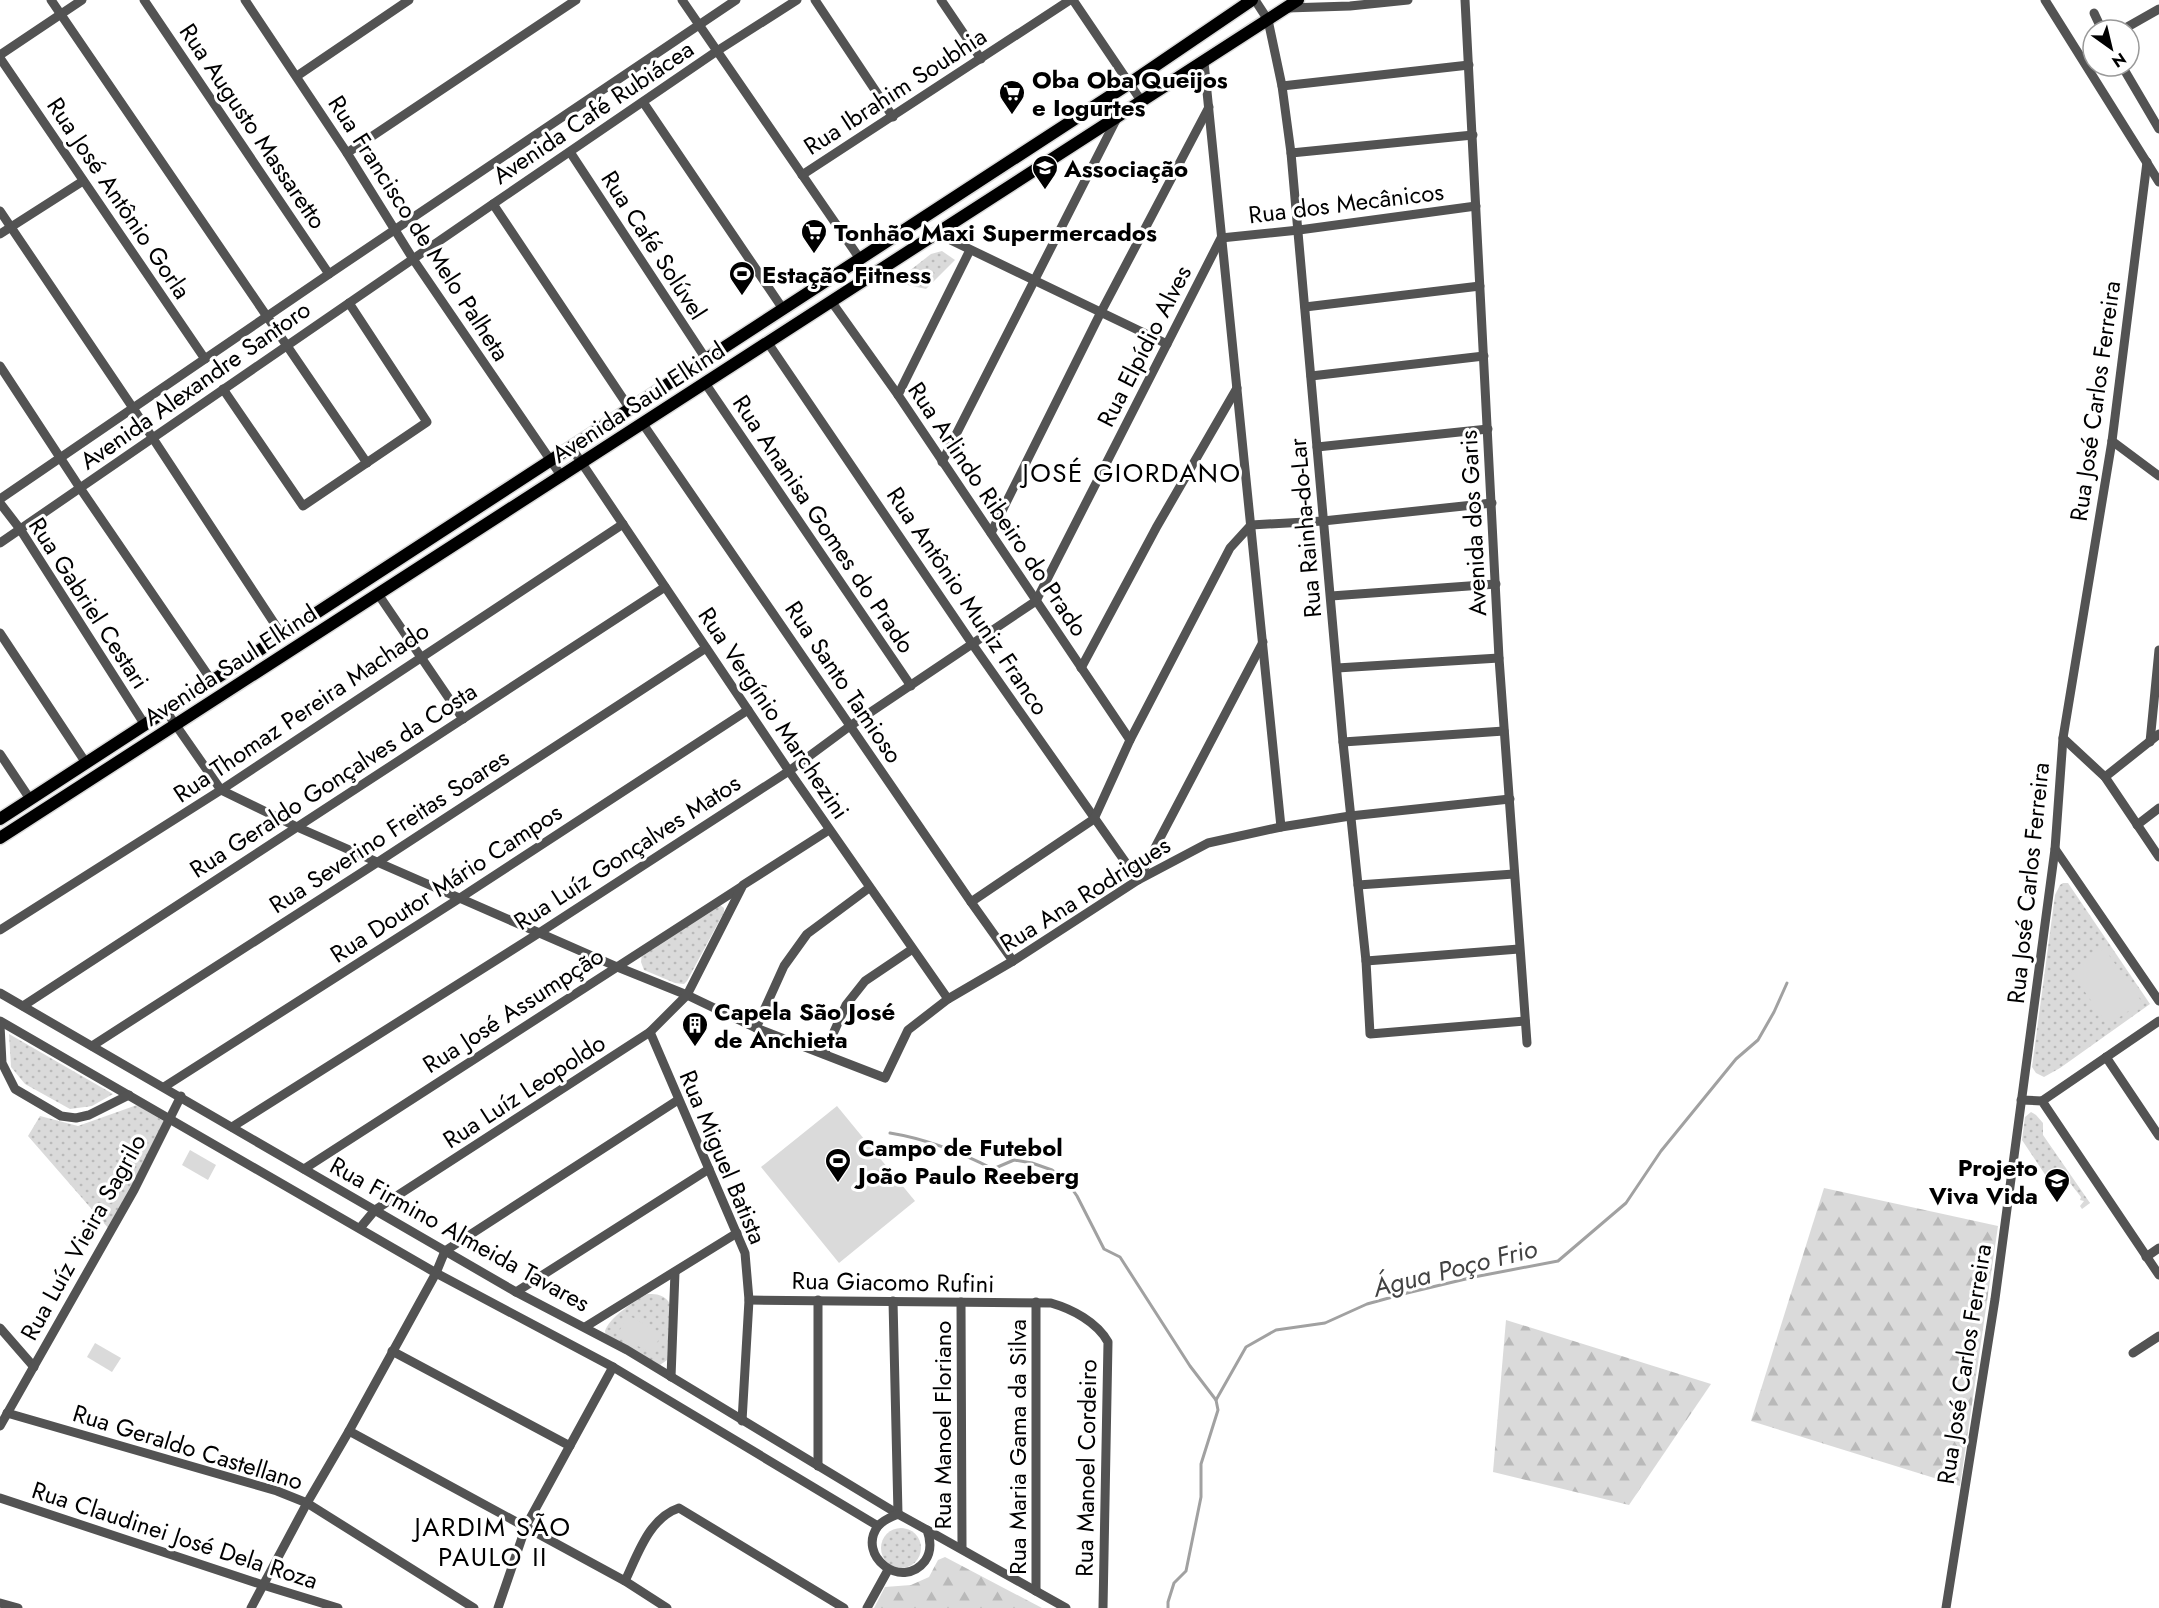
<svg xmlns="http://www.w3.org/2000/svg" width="2159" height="1608" font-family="Jost,sans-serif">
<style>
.grass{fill:url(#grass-dots)}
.forest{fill:url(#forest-firs)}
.pitch{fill:#dadada}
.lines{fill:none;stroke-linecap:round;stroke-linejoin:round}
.stream{stroke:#a1a1a1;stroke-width:3}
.major-casing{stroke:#dbdbdb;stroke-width:15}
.minor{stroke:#535353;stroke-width:9}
.major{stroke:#000;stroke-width:12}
.labels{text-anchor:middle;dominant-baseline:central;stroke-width:6;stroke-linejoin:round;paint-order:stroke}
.poi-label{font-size:24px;font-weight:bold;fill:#000;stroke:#fff;text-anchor:start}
.street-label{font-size:24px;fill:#000;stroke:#fff}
.neighbourhood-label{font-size:26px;letter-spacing:1.5px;fill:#000;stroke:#fff}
.water-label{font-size:26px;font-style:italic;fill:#424242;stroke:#fff}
</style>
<defs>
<pattern id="grass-dots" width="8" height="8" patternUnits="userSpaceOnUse" patternTransform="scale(1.5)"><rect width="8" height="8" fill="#dadada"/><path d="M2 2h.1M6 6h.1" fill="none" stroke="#b9b9b9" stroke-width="1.8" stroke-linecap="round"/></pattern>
<pattern id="forest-firs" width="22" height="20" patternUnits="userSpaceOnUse" patternTransform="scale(1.5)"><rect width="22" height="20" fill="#dadada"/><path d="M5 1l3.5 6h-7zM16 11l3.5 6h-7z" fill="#b9b9b9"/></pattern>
</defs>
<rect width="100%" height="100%" fill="#fff"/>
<g class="grass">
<polygon points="942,251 955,260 926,289 895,282 931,254"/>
<polygon points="2063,883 2068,883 2150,1004 2060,1068 2044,1077 2036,1073 2032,1067 2055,895 2060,885"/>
<polygon points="720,905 724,908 724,912 687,981 684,984 675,983 644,970 641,962 642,954"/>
<polygon points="9,1034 113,1094 92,1106 70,1109 25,1084 11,1067"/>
<polygon points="137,1105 165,1122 109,1229 28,1136 40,1116 78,1126"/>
<polygon points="2031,1112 2036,1115 2043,1123 2043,1135 2090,1203 2082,1209 2080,1206 2084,1201 2080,1200 2081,1197 2070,1183 2059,1180 2051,1188 2048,1184 2050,1182 2022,1140 2025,1117"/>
<path d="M648,1294C658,1294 665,1295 670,1304L667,1360L660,1365L606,1336L605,1331C608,1319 636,1299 648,1294Z"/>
<circle cx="901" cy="1548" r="20"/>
</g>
<g class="forest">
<polygon points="1824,1188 1998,1226 1960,1486 1751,1421"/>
<polygon points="1506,1320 1711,1384 1629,1505 1493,1472"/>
<polygon points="945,1557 1042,1608 874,1608 885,1587 911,1585 929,1577 938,1560"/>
</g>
<g class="pitch">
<polygon points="2104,948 2142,1002 2108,1025 2071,972"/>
<polygon points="837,1106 915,1201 839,1263 761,1167"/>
<polygon points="190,1150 216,1165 208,1180 182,1165"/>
<polygon points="628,1315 662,1334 651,1353 617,1335"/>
<polygon points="95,1343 121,1358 112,1372 87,1357"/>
</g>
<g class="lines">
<g class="stream">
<path d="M890,1133C927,1139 960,1152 993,1169L1014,1160L1032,1163L1052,1170L1068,1183L1077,1196L1104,1249L1120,1257L1190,1366L1216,1400"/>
<polyline points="1168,1608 1168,1602 1174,1583 1186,1571 1201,1497 1201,1464 1218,1410 1216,1400 1246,1347 1276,1330 1325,1323 1367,1304 1407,1293 1474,1277 1558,1261 1626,1203 1661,1151 1736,1059 1758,1040 1774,1012 1787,983"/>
</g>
<defs>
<g id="major">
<polyline points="0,819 1130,83 1252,0"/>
<polyline points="0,838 1298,0"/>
</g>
</defs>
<use href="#major" class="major-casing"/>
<g class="minor">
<polyline points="51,0 367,463"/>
<polyline points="144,0 329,274"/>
<polyline points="245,0 347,153 413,259 562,477"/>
<polyline points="682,0 860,259"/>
<polyline points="815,0 893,117"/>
<polyline points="941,0 981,59"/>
<polyline points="1073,0 1142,102"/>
<polyline points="1255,0 1268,20 1282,86 1291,153 1343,742 1366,961 1370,1034 1525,1021"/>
<polyline points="1465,0 1499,658 1527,1043"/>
<polyline points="2045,0 2159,182"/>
<polyline points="1287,8 1350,6 1408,0"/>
<polyline points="2094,13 2102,30"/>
<polyline points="2122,30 2159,9"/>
<polyline points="0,55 82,0"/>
<polyline points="0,58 205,359"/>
<polyline points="1204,62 1281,827"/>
<polyline points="2122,66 2159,129"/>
<polyline points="297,76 409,0"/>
<polyline points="1282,86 1469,65"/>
<polyline points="643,102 783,309"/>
<polyline points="570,152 706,359"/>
<polyline points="347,153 576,0"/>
<polyline points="1291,153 1473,135"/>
<polyline points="802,175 1070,0"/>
<polyline points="493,204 630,409"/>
<polyline points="0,211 133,408 282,635"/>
<polyline points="936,233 1167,344"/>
<polyline points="0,234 83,181"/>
<polyline points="831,301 898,395 1130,740"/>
<polyline points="1305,307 1480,286"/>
<polyline points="768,343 973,645 1138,880 1263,642"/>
<polyline points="0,366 80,488 212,681"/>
<polyline points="1311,376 1484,356"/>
<polyline points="705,383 911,686"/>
<polyline points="223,389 303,506 427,422 349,303"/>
<polyline points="898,395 970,250"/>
<polyline points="643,424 971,902 1013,961"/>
<polyline points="2112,441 2159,476"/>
<polyline points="571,447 789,771 948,999"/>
<polyline points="1317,447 1488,429"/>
<polyline points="942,462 1117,118"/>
<polyline points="0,499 329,274 736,0"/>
<polyline points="0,503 20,529 145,725"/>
<polyline points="991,533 1100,314 1209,107"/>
<polyline points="0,543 493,204 717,51 797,0"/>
<polyline points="378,594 463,719"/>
<polyline points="1331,596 1496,584"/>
<polyline points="0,633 86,763"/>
<polyline points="1081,668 1156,528 1237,388"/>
<polyline points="1337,668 1499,658"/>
<polyline points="166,711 221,790 297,827 615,966 687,995 756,1028 885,1078 908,1030 948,999 1013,961 1138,880 1208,843 1281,827 1350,816 1510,799"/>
<polyline points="2063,738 2105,777 2159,857"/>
<polyline points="1343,742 1504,731"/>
<polyline points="2150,742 2159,650"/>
<polyline points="0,754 30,799"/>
<polyline points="2105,777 2159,734"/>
<polyline points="2137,825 2159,808"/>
<polyline points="2055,849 2159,1001"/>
<polyline points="1358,885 1514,874"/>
<polyline points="971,902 1094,819 1130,740 1230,548 1251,525 1323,521 1492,503"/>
<polyline points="0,930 221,790 623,524"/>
<polyline points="1366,961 1519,949"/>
<polyline points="0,993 516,1292 627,1350 898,1514"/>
<polyline points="23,1006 665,587"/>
<polyline points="0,1021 436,1273 613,1367 878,1526"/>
<polyline points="0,1025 2,1063 15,1089 61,1116 76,1118 89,1115 129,1095"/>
<polyline points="756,1028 784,966 807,934 869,888"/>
<polyline points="650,1032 745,1253 749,1300 742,1421"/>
<polyline points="92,1046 378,862 706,648"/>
<polyline points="824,1054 846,1005 865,981 911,950"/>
<polyline points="2106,1057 2159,1136"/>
<polyline points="164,1087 460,898 748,710"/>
<polyline points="2021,1100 2042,1101 2159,1275"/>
<polyline points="2042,1101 2159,1021"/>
<polyline points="232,1127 539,933 789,771 850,726 1036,601 1221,238 1299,230 1476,206"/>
<polyline points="304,1169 741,887"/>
<polyline points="360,1228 375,1210 650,1032 687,995 743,885 829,830"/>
<polyline points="2146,1257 2159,1248"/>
<polyline points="516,1292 709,1169"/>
<path d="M749,1300L1051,1303C1072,1309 1097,1322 1108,1342L1103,1608"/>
<polyline points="818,1300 818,1466"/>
<polyline points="893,1301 898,1514"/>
<polyline points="961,1302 962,1548"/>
<polyline points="1036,1302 1036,1591"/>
<polyline points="585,1327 737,1233"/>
<polyline points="0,1328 34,1367"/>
<polyline points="392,1351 570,1446"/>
<polyline points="2133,1353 2159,1336"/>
<polyline points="671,1377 675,1272"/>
<polyline points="7,1413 277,1491 307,1503 474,1608"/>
<polyline points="0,1426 134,1190 181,1096"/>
<polyline points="349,1431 625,1581 667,1608"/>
<polyline points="0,1498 263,1585 338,1608"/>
<path d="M898,1514L927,1530C931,1541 932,1551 925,1561C902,1591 856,1556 878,1526C883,1520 891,1517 898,1514Z"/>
<polyline points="927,1530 1066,1608"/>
<path d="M625,1581C638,1554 649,1518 679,1508L844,1608"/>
<polyline points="0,1603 18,1608"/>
<polyline points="251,1608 307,1503 349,1431 436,1273 445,1251 678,1100"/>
<polyline points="498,1608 526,1526 613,1367"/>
<polyline points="867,1608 888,1570"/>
<polyline points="1946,1608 1995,1299 2055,849 2063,738 2112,441 2147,162"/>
</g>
<use href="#major" class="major"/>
</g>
<defs>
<symbol id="supermarket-pin" viewBox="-11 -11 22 30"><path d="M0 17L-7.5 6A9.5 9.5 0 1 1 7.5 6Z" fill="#000" stroke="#fff"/><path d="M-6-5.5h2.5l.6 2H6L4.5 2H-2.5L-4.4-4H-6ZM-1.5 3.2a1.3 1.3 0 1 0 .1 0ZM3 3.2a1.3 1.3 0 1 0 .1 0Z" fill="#fff"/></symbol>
<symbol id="school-pin" viewBox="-11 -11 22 30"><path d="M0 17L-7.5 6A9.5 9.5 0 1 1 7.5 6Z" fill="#000" stroke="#fff"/><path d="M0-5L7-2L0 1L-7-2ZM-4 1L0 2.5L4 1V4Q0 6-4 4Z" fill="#fff"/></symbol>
<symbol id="stadium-pin" viewBox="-11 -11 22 30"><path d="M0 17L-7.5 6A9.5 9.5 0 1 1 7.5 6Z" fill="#000" stroke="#fff"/><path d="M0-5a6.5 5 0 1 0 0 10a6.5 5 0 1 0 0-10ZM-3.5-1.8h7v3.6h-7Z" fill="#fff"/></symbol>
<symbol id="building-pin" viewBox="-11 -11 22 30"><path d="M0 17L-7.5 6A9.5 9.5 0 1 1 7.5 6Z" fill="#000" stroke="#fff"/><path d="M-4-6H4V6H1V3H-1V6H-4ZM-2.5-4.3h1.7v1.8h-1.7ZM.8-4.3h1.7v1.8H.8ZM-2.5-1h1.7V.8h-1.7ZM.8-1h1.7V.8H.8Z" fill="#fff"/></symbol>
</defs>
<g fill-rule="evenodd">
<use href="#supermarket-pin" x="997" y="78" width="30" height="40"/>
<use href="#school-pin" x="1030" y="153" width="30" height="40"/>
<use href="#supermarket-pin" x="799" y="217" width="30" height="40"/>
<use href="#stadium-pin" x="727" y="259" width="30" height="40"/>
<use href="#building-pin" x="680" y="1010" width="30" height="40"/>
<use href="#stadium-pin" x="823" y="1146" width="30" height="40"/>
<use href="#school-pin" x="2042" y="1166" width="30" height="40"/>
</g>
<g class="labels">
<g class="poi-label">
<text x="1032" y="79">Oba Oba Queijos<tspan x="1032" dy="28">e Iogurtes</tspan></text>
<text x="1064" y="168">Associação</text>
<text x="834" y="232">Tonhão Maxi Supermercados</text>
<text x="762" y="274">Estação Fitness</text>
<text x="714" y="1011">Capela São José<tspan x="714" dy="28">de Anchieta</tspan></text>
<text x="858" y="1147">Campo de Futebol<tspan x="858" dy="28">João Paulo Reeberg</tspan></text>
<text x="2038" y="1167" text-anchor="end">Projeto<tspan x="2038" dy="28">Viva Vida</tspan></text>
</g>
<g class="street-label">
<text transform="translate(895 91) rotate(-33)">Rua Ibrahim Soubhia</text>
<text transform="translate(593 112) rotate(-34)">Avenida Café Rubiácea</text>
<text transform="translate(253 126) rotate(56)">Rua Augusto Massaretto</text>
<text transform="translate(119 198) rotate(56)">Rua José Antônio Gorla</text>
<text transform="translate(1346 203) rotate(-7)">Rua dos Mecânicos</text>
<text transform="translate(419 228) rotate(57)">Rua Francisco de Melo Palheta</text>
<text transform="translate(654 245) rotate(57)">Rua Café Solúvel</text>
<text transform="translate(1144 346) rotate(-63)">Rua Elpídio Alves</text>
<text transform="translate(195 385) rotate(-35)">Avenida Alexandre Santoro</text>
<text transform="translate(2095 401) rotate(-82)">Rua José Carlos Ferreira</text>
<text transform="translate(638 402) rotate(-33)">Avenida Saul Elkind</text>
<text transform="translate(998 509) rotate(56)">Rua Arlindo Ribeiro do Prado</text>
<text transform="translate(1473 523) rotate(-93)">Avenida dos Garis</text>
<text transform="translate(824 524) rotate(56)">Rua Ananisa Gomes do Prado</text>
<text transform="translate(1305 528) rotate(-95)">Rua Rainha-do-Lar</text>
<text transform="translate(968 601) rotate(56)">Rua Antônio Muniz Franco</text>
<text transform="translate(89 603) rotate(57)">Rua Gabriel Cestari</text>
<text transform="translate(230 665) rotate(-33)">Avenida Saul Elkind</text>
<text transform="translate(844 682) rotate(56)">Rua Santo Tamioso</text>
<text transform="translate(301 712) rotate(-34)">Rua Thomaz Pereira Machado</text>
<text transform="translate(774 713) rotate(56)">Rua Vergínio Marchezini</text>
<text transform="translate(333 780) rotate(-33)">Rua Geraldo Gonçalves da Costa</text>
<text transform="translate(389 831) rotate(-33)">Rua Severino Freitas Soares</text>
<text transform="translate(627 852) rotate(-33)">Rua Luíz Gonçalves Matos</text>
<text transform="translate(446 883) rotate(-33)">Rua Doutor Mário Campos</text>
<text transform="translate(2028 883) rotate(-84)">Rua José Carlos Ferreira</text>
<text transform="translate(1085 894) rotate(-32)">Rua Ana Rodrigues</text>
<text transform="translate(513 1010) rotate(-33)">Rua José Assumpção</text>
<text transform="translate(524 1091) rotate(-33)">Rua Luíz Leopoldo</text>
<text transform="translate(723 1157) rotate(67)">Rua Miguel Batista</text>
<text transform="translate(460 1234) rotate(29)">Rua Firmino Almeida Tavares</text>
<text transform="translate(83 1237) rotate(-61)">Rua Luíz Vieira Sagrilo</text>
<text transform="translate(893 1282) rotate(1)">Rua Giacomo Rufini</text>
<text transform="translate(1964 1364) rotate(-81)">Rua José Carlos Ferreira</text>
<text transform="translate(942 1425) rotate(-90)">Rua Manoel Floriano</text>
<text transform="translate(188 1447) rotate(17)">Rua Geraldo Castellano</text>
<text transform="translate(1017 1447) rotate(-90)">Rua Maria Gama da Silva</text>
<text transform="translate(1086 1468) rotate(-89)">Rua Manoel Cordeiro</text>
<text transform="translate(175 1535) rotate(18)">Rua Claudinei José Dela Roza</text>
</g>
<g class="neighbourhood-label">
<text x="1132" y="473">JOSÉ GIORDANO</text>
<text x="493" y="1527">JARDIM SÃO<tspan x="493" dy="30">PAULO II</tspan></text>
</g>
<g class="water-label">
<text transform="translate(1455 1268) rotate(-14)">Água Poço Frio</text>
</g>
</g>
<g transform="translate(2111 48) rotate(146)"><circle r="28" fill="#ffffff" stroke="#999999" stroke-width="1.5"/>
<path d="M0-4.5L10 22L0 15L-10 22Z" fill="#000000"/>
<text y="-9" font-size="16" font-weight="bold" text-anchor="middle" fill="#000000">N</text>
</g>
</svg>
